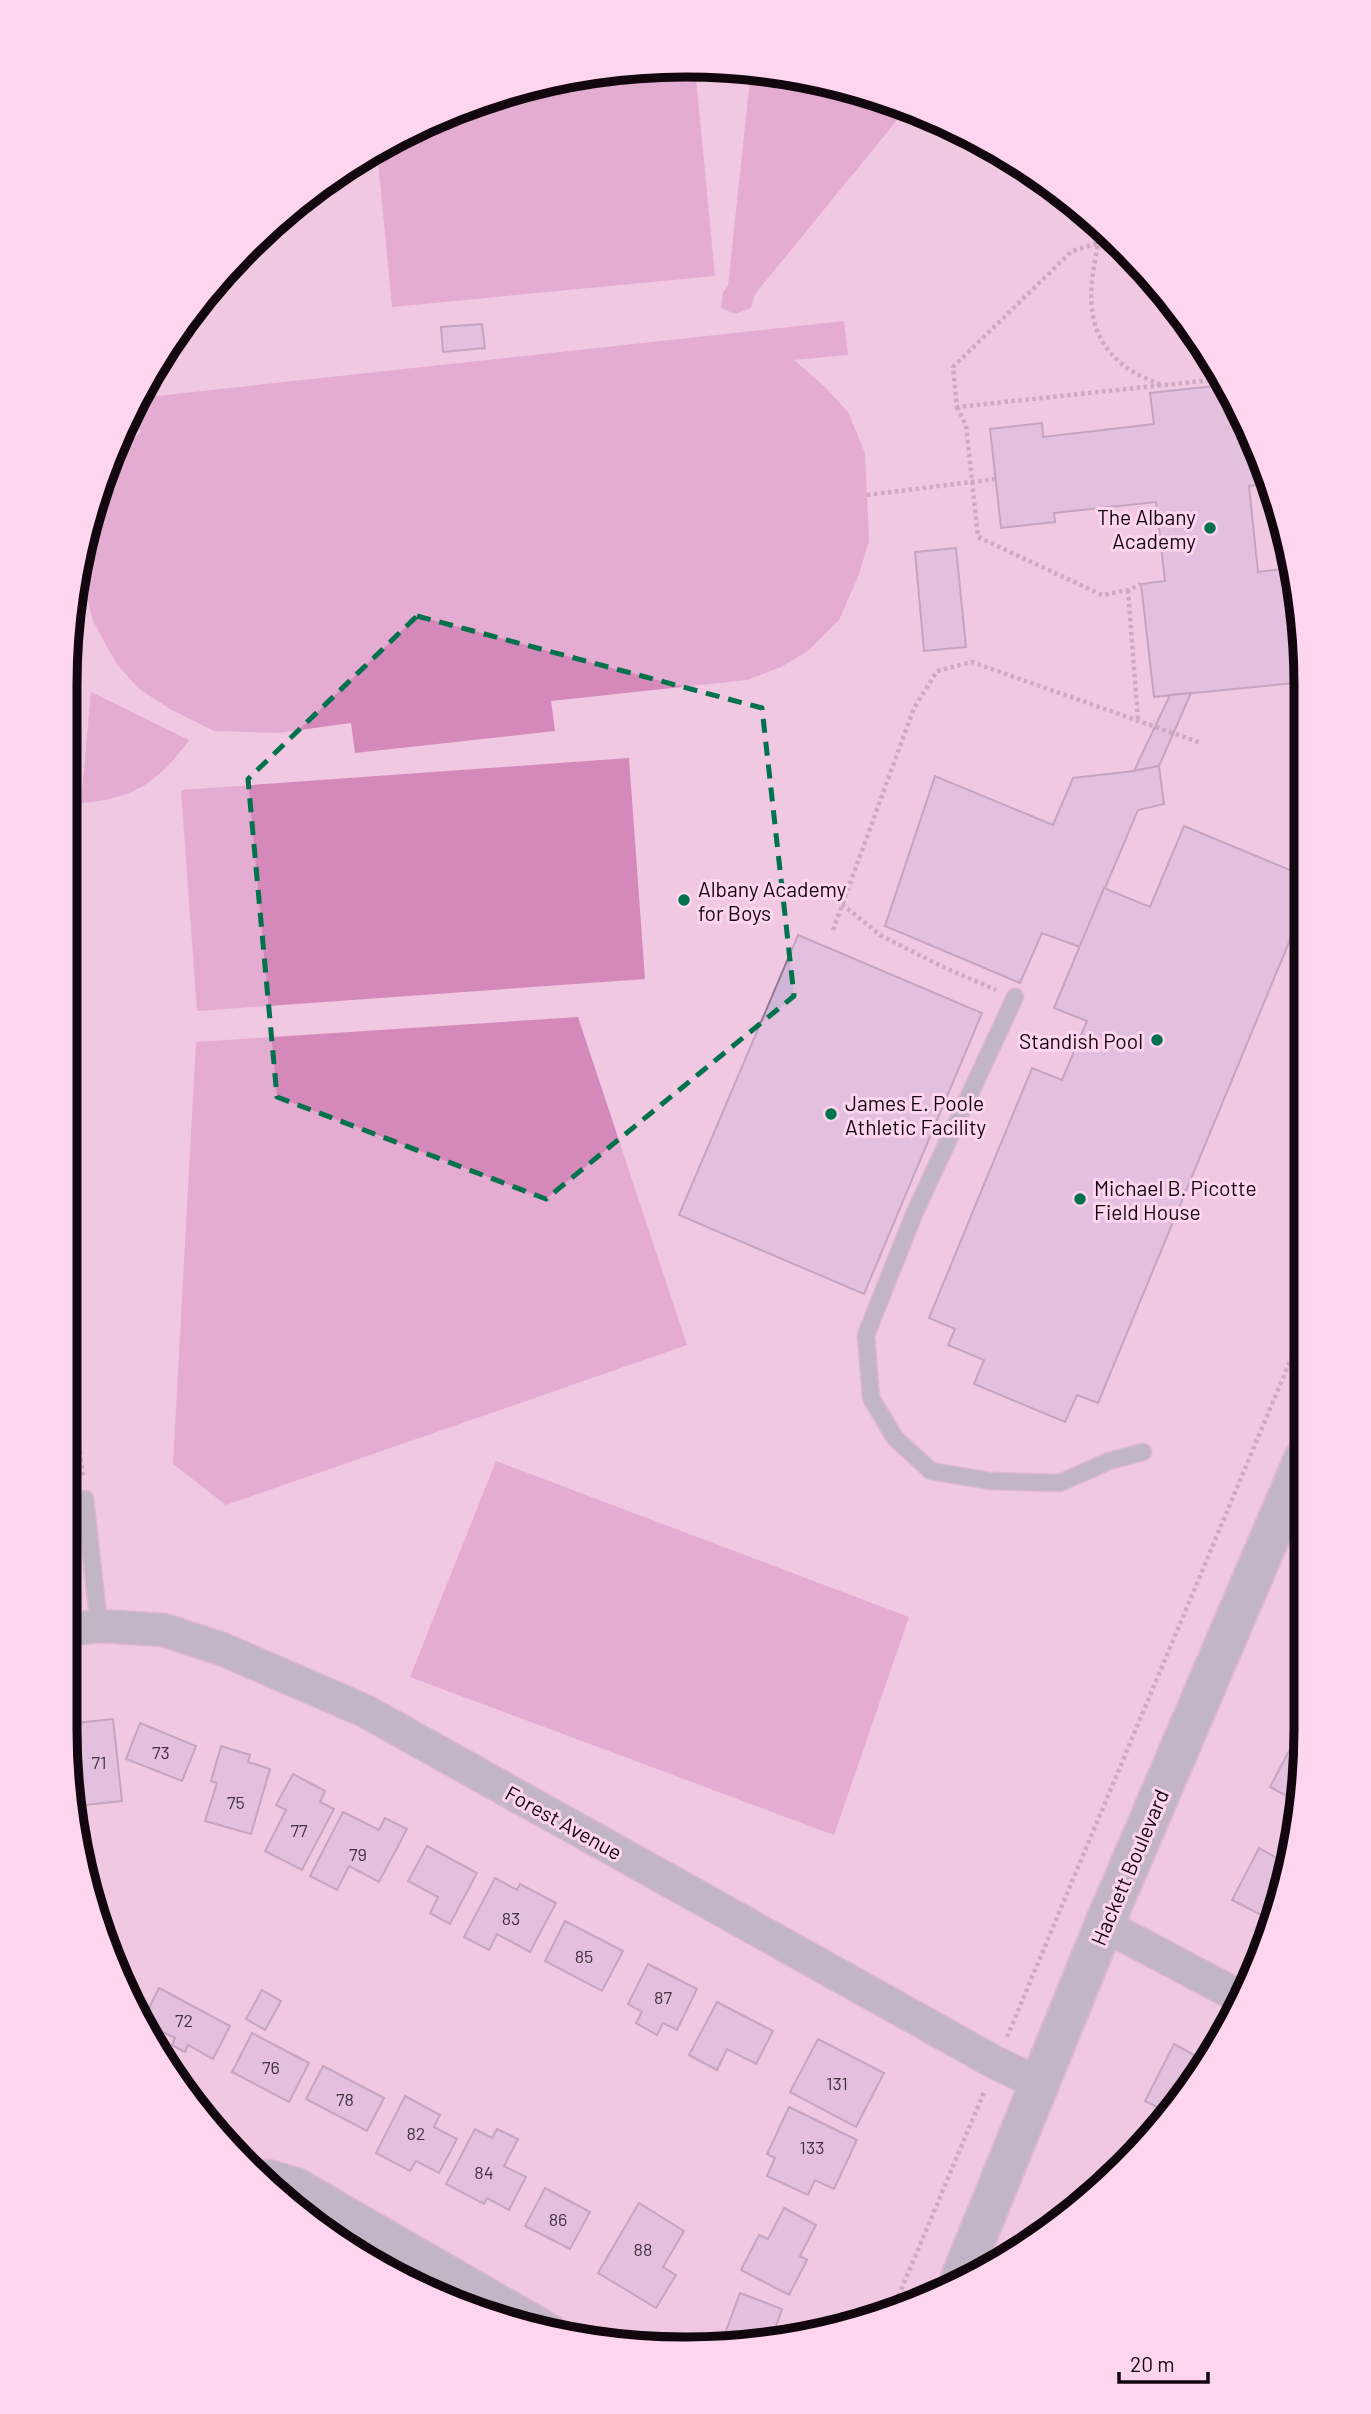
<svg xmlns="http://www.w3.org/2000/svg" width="1371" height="2414" font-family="Barlow,sans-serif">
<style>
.green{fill:#d589ba}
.building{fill:#d2b6d7;stroke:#937998;stroke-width:2}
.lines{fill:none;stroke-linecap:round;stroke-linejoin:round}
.service-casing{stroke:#c8a5bb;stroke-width:19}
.minor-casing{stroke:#c8a5bb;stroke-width:35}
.tertiary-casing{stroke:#c8a5bb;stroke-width:42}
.path{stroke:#a48599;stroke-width:4.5;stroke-dasharray:3.5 3.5;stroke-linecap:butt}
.service{stroke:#8a9da4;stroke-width:16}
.minor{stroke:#8a9da4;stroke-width:32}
.tertiary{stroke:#8a9da4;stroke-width:38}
.marked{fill:none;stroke:#01724b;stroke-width:5;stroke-dasharray:14 9;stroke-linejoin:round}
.poi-dot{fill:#01724b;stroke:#fed5ee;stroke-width:2.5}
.labels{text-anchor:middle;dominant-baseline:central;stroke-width:6;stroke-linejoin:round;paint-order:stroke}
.number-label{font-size:18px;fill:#433341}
.poi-label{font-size:21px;fill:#13070f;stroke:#fed5ee;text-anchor:start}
.street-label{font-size:21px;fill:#13070f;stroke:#fed5ee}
.rim{fill:none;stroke:#13070f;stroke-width:9}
</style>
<rect width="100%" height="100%" fill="#f0c8e1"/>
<g class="green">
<polygon points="651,66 695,68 715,276 392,307 377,150 411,129 525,86"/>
<polygon points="751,70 767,70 885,98 907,108 755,294 751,308 735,314 721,308 723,292 728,286"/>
<polygon points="844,321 848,355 794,360 824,386 848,412 865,453 869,541 858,577 839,620 808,651 781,667 747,680 551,701 555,731 355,753 351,723 278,733 214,731 170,709 138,688 116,663 93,621 84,585 83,561 98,486 115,458 142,430 123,431 138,398"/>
<path d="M91,692L189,740C159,782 133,799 81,803Z"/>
<polygon points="629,758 645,979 197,1011 181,790"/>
<polygon points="578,1017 687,1345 226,1505 173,1464 196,1042"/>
<polygon points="496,1461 909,1617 834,1835 410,1677"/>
</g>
<g class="building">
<polygon points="482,324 485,348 443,352 441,327"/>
<polygon points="1223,385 1272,484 1249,486 1258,572 1282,569 1294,683 1154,697 1141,584 1165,581 1156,502 1054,513 1055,522 1001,528 990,429 1042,423 1043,437 1154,424 1150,393"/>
<polygon points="956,548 966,647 924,651 915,552"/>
<polygon points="1191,693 1159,766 1134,771 1170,695"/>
<polygon points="1159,766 1164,804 1138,810 1080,947 1042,933 1020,983 885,926 935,776 1053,825 1073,778 1134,771"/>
<polygon points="1184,826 1302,875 1302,911 1098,1403 1077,1395 1065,1422 974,1384 984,1360 948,1345 955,1329 929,1318 1032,1068 1062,1080 1087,1021 1054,1008 1104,888 1150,907"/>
<polygon points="798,935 982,1013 864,1294 679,1215"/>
<polygon points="113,1719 122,1801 85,1805 76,1723"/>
<polygon points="140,1723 196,1746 182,1781 126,1759"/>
<polygon points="1299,1732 1305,1735 1305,1769 1298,1802 1270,1787"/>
<polygon points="221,1746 250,1755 248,1762 270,1769 251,1834 205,1821 217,1783 211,1781"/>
<polygon points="293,1774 325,1791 320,1802 334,1809 302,1870 265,1851 286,1810 276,1805"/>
<polygon points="343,1812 379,1830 385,1818 407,1829 379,1882 349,1866 337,1890 310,1876"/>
<polygon points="427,1846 477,1873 450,1924 430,1913 438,1897 408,1881"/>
<polygon points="1259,1848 1286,1863 1281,1892 1267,1918 1232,1900"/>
<polygon points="495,1878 517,1890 520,1884 556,1903 530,1952 497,1934 489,1950 464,1937"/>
<polygon points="565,1921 623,1951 602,1991 545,1961"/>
<polygon points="648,1964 697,1989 677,2030 663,2023 657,2035 636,2023 642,2012 628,2004"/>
<polygon points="159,1988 230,2026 213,2059 188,2045 185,2052 172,2045 175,2038 149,2025 145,2016"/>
<polygon points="262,1990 281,2001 265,2030 246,2019"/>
<polygon points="717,2002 773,2031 756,2064 727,2049 717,2070 689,2055"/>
<polygon points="252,2033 309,2063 289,2102 232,2072"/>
<polygon points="818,2039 884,2073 856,2127 790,2092"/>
<polygon points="1174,2044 1205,2061 1164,2111 1145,2101"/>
<polygon points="323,2066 384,2098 367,2131 306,2099"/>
<polygon points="405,2096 440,2115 434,2127 457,2139 439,2173 416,2161 410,2171 376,2153"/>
<polygon points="789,2107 857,2140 834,2189 815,2180 808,2195 767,2176 775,2158 767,2154"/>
<polygon points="475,2129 492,2138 497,2129 518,2139 504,2166 526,2177 509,2210 487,2198 484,2204 446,2184"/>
<polygon points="545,2188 590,2212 570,2249 525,2226"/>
<polygon points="639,2203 684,2231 663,2267 676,2275 656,2308 598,2273"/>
<polygon points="784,2208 816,2225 800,2256 807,2260 789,2295 741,2270 759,2235 768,2239"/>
<polygon points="740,2293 782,2309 772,2337 720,2347"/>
</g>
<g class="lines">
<defs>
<g id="service">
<polyline points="1015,997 915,1212 866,1335 871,1398 895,1438 931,1471 990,1481 1060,1483 1109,1461 1143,1452"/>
<polyline points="85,1499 99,1626"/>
</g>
<g id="minor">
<polyline points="65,1630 99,1626 164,1630 222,1649 365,1711 996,2063 1040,2084"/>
<polyline points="1104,1925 1242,1998"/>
<polyline points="268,2176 296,2184 551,2331"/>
</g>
<polyline id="tertiary" points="960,2279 1104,1925 1304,1458"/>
</defs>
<use href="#service" class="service-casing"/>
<use href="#minor" class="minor-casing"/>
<use href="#tertiary" class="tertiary-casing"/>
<g class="path">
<polyline points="1104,231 1095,244 1072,251 953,367 957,407 1221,379"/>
<path d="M1099,239C1089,288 1081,334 1127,368C1137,375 1150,380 1161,385"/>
<polyline points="957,407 966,425 978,537 1102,595 1128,590 1141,584"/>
<polyline points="867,495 995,479"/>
<polyline points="1128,590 1138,720"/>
<polyline points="842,904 880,935 941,966 996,990"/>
<polyline points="833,930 914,708 937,671 972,662 1201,743"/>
<polyline points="65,1326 83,1478"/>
<polyline points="1007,2037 1303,1330"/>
<polyline points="893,2309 985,2090"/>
</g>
<use href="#service" class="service"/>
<use href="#minor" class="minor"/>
<use href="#tertiary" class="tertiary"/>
</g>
<path d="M0 0H1371V2414H0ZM417,616L762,708L794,996L546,1199L277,1097L248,779Z" fill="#f0c8e1" fill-opacity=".55" fill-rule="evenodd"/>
<path class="marked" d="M417,616L762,708L794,996L546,1199L277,1097L248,779Z"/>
<g class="poi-dot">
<circle cx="1210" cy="528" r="7"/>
<circle cx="684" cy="900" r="7"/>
<circle cx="1157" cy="1040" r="7"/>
<circle cx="831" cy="1114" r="7"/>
<circle cx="1080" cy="1199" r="7"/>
</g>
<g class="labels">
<g class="number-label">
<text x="161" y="1752">73</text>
<text x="99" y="1762">71</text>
<text x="236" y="1802">75</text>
<text x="299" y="1830">77</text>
<text x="358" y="1854">79</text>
<text x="511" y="1918">83</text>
<text x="584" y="1956">85</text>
<text x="663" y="1997">87</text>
<text x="184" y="2020">72</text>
<text x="271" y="2067">76</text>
<text x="837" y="2083">131</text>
<text x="345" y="2099">78</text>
<text x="416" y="2133">82</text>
<text x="812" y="2147">133</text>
<text x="484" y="2172">84</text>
<text x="558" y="2219">86</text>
<text x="643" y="2249">88</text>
</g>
<g class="poi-label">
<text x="1196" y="516" text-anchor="end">The Albany<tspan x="1196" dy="24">Academy</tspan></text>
<text x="698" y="888">Albany Academy<tspan x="698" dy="24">for Boys</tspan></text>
<text x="1143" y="1040" text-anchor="end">Standish Pool</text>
<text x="845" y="1102">James E. Poole<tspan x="845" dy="24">Athletic Facility</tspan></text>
<text x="1094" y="1187">Michael B. Picotte<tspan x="1094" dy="24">Field House</tspan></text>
</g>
<g class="street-label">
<text transform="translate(564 1822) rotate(29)">Forest Avenue</text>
<text transform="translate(1129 1867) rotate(-67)">Hackett Boulevard</text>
</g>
</g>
<path d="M0 0H1371V2414H0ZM685 77H686A608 608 0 0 1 1294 685V1729A608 608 0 0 1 686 2337H685A608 608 0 0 1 77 1729V685A608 608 0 0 1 685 77Z" fill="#fed5ee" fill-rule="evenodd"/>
<path class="rim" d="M685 77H686A608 608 0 0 1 1294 685V1729A608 608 0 0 1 686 2337H685A608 608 0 0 1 77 1729V685A608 608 0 0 1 685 77Z"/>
<path d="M1119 2372v10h89v-10" fill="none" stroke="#13070f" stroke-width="3.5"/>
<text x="1130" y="2372" font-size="21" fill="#13070f" stroke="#fed5ee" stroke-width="5" paint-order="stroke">20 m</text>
</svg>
